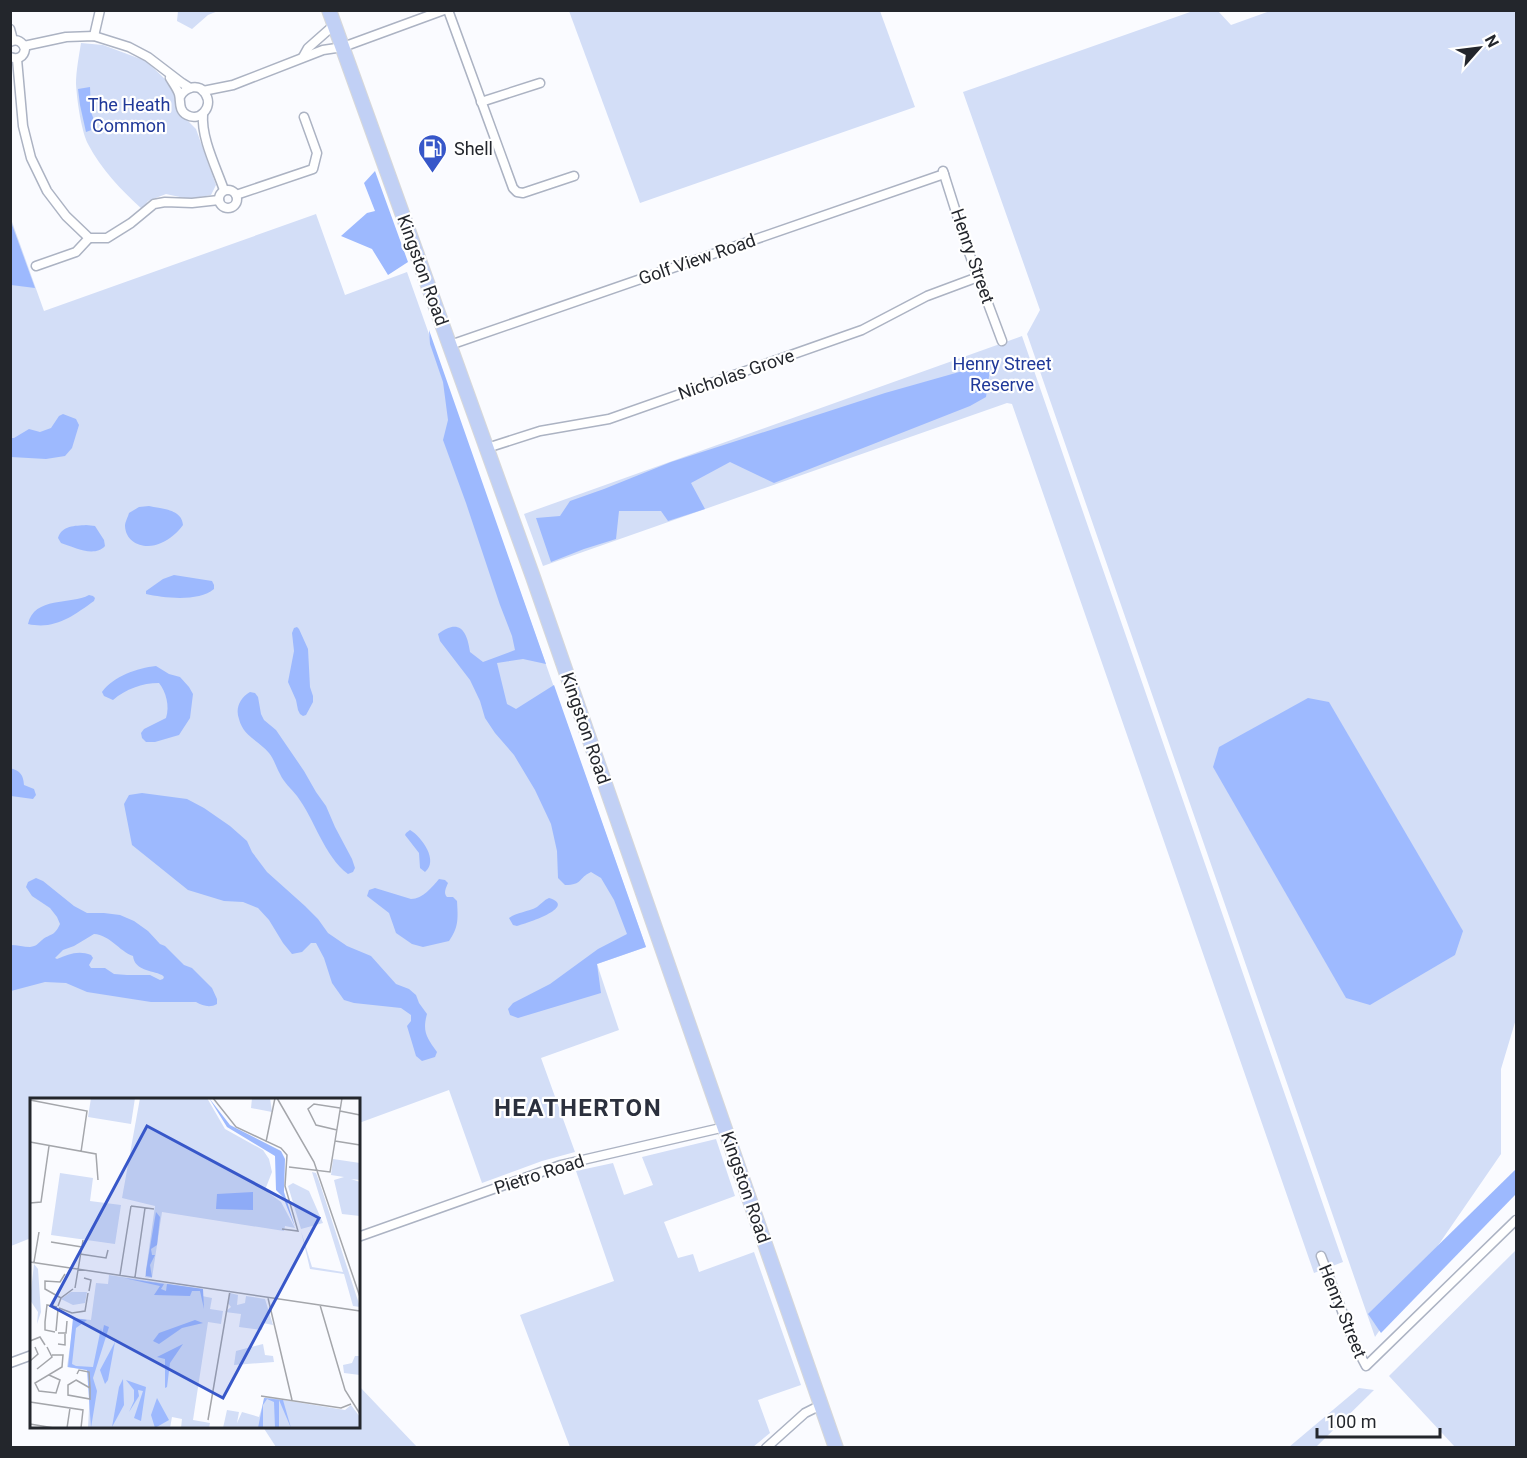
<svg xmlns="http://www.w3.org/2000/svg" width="1527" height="1458" font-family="Roboto,sans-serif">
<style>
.green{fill:#d3def7}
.forest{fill:#9db9fe;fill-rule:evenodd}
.water{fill:#9ebaff}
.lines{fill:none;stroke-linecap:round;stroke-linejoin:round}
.street-casing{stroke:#acb3c3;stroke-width:11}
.primary-casing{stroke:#d7d8d9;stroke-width:16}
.street{stroke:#fff;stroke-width:8}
.primary{stroke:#c1d0f5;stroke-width:14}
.labels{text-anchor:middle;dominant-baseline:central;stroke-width:4.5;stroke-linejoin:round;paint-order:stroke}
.park-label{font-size:18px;fill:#203999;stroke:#fff}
.poi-label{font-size:18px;fill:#23262c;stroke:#fff;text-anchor:start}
.street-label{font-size:18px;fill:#23262c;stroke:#fff}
.district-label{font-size:24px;font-weight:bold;letter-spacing:1.5px;fill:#2b303d;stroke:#fff}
.inset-road{fill:none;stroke:#a4a6ab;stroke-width:1.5}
.view{fill:#3757c9;fill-opacity:0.15;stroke:#3757c9;stroke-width:3}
.inset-edge{fill:none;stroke:#23262c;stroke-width:3}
</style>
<rect width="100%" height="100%" fill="#fafbff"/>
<g class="green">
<polygon points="178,11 178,10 218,11 208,15 192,29 177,21"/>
<polygon points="569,11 880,11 915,107 640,203"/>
<polygon points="1193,11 1218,11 1231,25 1270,11 1516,11 1516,1019 1501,1069 1501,1154 1375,1337 1027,334 1040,310 963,92"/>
<path d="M81,43L103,45L146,61L166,80L176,98L177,110L196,129L216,185L211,195L189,199L166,194L148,201L142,209C121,190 101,169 88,144C81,130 77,100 76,84C76,71 79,56 81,43Z"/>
<polygon points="316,214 345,295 407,272 646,947 597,964 619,1030 541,1058 575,1152 542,1161 482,1183 449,1090 359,1123 358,1100 32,1100 31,1238 11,1246 11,219 44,311"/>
<polygon points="1022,336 1343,1262 1314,1273 1012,404 1007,403 543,566 524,514"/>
<polygon points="716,1139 735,1196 664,1222 678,1258 693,1254 699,1272 754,1252 801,1385 758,1400 770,1433 753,1447 570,1447 520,1315 614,1281 576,1171 613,1163 624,1195 653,1185 642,1157"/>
<polygon points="1516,1250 1516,1447 1455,1447 1389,1376"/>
<polygon points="359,1386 417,1447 276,1447 263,1427 358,1426"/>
<polygon points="1359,1388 1374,1390 1316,1447 1289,1447"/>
</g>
<g class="forest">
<polygon points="90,87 91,112 97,128 86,132 80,105 78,89"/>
<polygon points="375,171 408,262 388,275 372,249 341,236 367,213 375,211 364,183"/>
<polygon points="10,222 11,222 35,288 11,285"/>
<path d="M429,330L546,664L523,659L497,663L507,704L516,709L554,685L646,947L597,964L601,993L518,1018L510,1015L508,1009L513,1003L550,984L598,949L627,934L614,900L601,878L591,872C578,878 583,885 565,885L558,878L557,851L551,824L535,790L514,755L495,733L485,718L480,701L470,680L440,641L438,634C459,618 467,630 470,652L483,662L515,650L512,636L500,605L466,503L443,440L448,420L443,382L430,344Z"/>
<polygon points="991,363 986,397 970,406 774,483 730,462 691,483 705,509 668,521 661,511 619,511 616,539 584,549 551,562 536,518 560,516 570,501 604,489 671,462 885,393"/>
<polygon points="63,414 76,419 79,425 72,448 65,456 46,459 11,457 11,438 14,438 29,429 40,432 51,428 59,416"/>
<path d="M149,506C162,509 182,509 183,525C177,533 170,539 161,543C147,550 126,545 125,526C125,522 128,517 129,513L139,507Z"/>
<path d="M86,525L95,526L104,540L105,546C94,558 74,547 61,543L58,538C62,525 75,526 86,525Z"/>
<path d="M174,575L212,581L214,585V589C199,602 164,598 146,594V591L163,579Z"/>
<path d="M89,595L93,596L95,598L94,601C73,616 55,630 28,624C34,596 71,605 89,595Z"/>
<polygon points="297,627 299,629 308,649 310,687 313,696 313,702 306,715 303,716 300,714 298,710 296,700 288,682 294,651 292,633 294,628"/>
<path d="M156,666L169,674L180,677L189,687L193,694L190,718L179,735L155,742H146L142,738L141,733L144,729L166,718C170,706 166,692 159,683C142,683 126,689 113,700L104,696L102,692C114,676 137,668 156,666Z"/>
<path d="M250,692L255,693L258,697L261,714L264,720L276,730L304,771L316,792L326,806L335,827L352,859L355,868L353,872L348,874C324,856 315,820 297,796C291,788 284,783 280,774C276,767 274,759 269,753C259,741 243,736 239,719C235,708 240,698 250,692Z"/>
<path d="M10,768C21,771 23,775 24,785L34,789L36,795L33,799L11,796Z"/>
<path d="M142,793L187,799L204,808L230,826L247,841L252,852L267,872L305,906L318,919L328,933L347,946L371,956L396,984L409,989L416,995L419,1003L427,1014C422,1032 427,1038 437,1052L435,1057L422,1061L416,1056L407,1026L411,1021V1015L401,1008L354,1003L344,1000L332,983L324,958L316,943H311L302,952L292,954L283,943L269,920L258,908L243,902L224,901L188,890L132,845L124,804L129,795Z"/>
<path d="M410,830C422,837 439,861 425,872L420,868L419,853L405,835L406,833Z"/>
<path d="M36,878L43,881L74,906L87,913H104L120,915L134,921L148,931L160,944L165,946L184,965L192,968L212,988L217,999V1004C210,1008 203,1006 196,1002H151L87,992L66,983L45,982L11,991V945C17,945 24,947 30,947C37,946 37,944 42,940C51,933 54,937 60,924L57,917L50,908L32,896L26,887L28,882ZM94,934C110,935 119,951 133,956C135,971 151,970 162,975L164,977L163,979L160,980L150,975H127L114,974L105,968H91L89,965L93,958L91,955C79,950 68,954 57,959L55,958L63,950L74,946Z"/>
<path d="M439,879L445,880L448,883C446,888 443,893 447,897H453L457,901C458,918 459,927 449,941L423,947L412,944L396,933L389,913L367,896L369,890L375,888L411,899C423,899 432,887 439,879Z"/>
<path d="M549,898C579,907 524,924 517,926L513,925L509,918C517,912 528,912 537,907C541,904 544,900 549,898Z"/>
<polygon points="1516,1169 1516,1194 1381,1333 1368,1314"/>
</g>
<polygon class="water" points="1308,698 1329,702 1463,931 1455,955 1370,1005 1346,998 1213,767 1219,747"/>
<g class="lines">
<defs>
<g id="street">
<polyline points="448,10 513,188 517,192 523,193 574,176"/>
<polyline points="10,29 13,40"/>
<polyline points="94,36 100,10"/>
<path d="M10,42C17,38 23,42 25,49C24,57 18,60 10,57"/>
<polyline points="24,46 66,37 94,36 129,47 148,57 182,83 190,88"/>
<polyline points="303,57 308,48 334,25"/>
<polyline points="17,59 23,126 31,158 47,191 66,216 89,238 107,238 131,223 154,204 165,202 192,203 219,200"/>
<path d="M170,78C173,83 177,88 179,94C181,102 178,110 187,115C200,122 213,107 206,95C200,82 185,87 180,97"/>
<polyline points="203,91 233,85 323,50 343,47 444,10"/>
<polyline points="481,102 540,83"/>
<path d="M203,114C201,138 216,167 224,190"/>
<polyline points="943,171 968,250 1002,341"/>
<circle cx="228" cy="199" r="9"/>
<polyline points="236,195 313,169 317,153 304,117"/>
<polyline points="36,266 76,252 89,238"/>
<polyline points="450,345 944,174"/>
<polyline points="487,448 540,431 609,419 862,330 927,296 978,277"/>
<polyline points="358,1237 561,1165 725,1127"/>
<polyline points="1321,1256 1355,1345 1366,1366 1516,1220"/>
<polyline points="10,1363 32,1355"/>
<polyline points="766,1448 805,1413 821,1405"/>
</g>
<polyline id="primary" points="329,10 533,577 836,1448"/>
</defs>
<use href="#street" class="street-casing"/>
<use href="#primary" class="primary-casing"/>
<use href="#street" class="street"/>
<use href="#primary" class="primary"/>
</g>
<defs>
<symbol id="fuel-pin" viewBox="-11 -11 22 30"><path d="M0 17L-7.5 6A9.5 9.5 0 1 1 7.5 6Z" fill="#3757c9" stroke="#fff"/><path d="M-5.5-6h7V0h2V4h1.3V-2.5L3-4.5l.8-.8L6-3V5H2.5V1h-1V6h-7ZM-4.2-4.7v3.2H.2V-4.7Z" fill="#fff"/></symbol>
</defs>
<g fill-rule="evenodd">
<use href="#fuel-pin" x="416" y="132" width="33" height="45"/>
</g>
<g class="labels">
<g class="park-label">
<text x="129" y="104">The Heath<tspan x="129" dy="21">Common</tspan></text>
<text x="1002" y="363">Henry Street<tspan x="1002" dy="21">Reserve</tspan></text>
</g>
<g class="poi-label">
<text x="454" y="148">Shell</text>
</g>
<g class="street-label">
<text transform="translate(973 256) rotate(71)">Henry Street</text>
<text transform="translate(697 259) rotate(-19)">Golf View Road</text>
<text transform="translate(423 270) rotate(70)">Kingston Road</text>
<text transform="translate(736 374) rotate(-19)">Nicholas Grove</text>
<text transform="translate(586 728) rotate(71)">Kingston Road</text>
<text transform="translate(539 1174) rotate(-18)">Pietro Road</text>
<text transform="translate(746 1187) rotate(71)">Kingston Road</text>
<text transform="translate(1343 1311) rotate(68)">Henry Street</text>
</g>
<g class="district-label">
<text x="578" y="1108">HEATHERTON</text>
</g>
</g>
<g transform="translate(30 1098)">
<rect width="330" height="330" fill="#fafbff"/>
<path d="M61,0H105L101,26L58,19ZM110,0H177L195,31L233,52L239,61L242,74L235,92L251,104L265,130L255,128L254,133L132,114L122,180L115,179L125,108L92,100ZM222,0H240L242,14L221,10ZM303,61L330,65V82L321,81L330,84V118L312,116L304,82L314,79L301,77ZM282,74L286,75L290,86L330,209L323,208L314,176L280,171L271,133L282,169L313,174ZM30,75L63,80L60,103L91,107L85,146L21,137ZM263,85L279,93L293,125L271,131L258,88ZM4,166L8,171L11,214L7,226L8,214L0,202ZM79,177L173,191L172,198L182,200L180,211L193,213L191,226L178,224L163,322L180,325L179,330H151L152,321L142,319L140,330H58L61,273L37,269L44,220L61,222L66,185L78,186ZM41,194H57L55,205L43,207L31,201ZM200,195L208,197L207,207L215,205L216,198L235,201L243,227L233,225L232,232L209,229L211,216L195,214L201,209L198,205ZM233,246L235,257L243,258L244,264L204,267L206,253ZM325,258H330V277L314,275L313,267L322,265ZM235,299L315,312L321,307L330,319V330H193L197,312L209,314L207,325L212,314L229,319Z" fill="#d3def7"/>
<path d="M179,0L200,27L251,53L255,61L254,94L265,129L253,99L246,92L245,58L197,29ZM126,114L130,119L127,147L121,151L122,157H125L120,167L122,179L116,178V173ZM94,180L134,186L131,191L136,193L137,186L173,191L174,211L170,193H162L160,198L124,197L130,188ZM43,220L57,222L46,230L42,266L46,268L63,269L71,230L72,237L74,227L79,229L63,280L67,293L61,330L57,272L38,269ZM165,222L173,225L152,230L129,246L123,243L129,235ZM85,244L78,282L75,286L70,272ZM153,246L140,265L137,289L135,290V261L127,259ZM93,281L94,307L82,329L89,289ZM96,282L116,289L111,323L104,320L113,293L108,292L109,298L99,314L104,303V292ZM127,300L139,322L125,330L121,317ZM234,300L253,302L261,330L249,302V330H245L244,304L237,301L233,307V330H228Z" fill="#9db9fe"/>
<path d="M223,94V112L186,111L187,96Z" fill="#9ebaff"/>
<path class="inset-road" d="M183,0L206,29L251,50L257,57L255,88L268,133L252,131M247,0L284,64L330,199M0,2L57,13L51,54M310,13L330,17M307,32L286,27L278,11L284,6L310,10M305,43L330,47M0,44L66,56L68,82M236,44L245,0M259,69L300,74L312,0M0,105L11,104L19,48M101,108L124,111M21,144L52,149M50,156L76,160L78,152M0,164L330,213M4,164L9,134M90,177L101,108M105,179L115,110M54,180L61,182L59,193M45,190L53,142M31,200L15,191V183L30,184L35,176M238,200L262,302M290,207L315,292L330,316M28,208L31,200L43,191M29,210L42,215L55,213L58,195M26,233L28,211M25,234L15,232V224L17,207L27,209M28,235H36L37,223M0,243L10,239L15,247M28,246L35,247V236M0,263L8,256L5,249M7,271L22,259L17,249M47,276L49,272L59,274L60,290M19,277L30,282L26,295L9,293L5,285L32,269L33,257H22M46,282L60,290V301L38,297V287ZM231,298L311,310L321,306M0,304L53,312L51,330M178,322L200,193M0,326L24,330M37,330L40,310"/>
<path class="view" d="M117,28L289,120L193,300L21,208Z"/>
<rect width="330" height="330" class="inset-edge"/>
</g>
<rect width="1527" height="1458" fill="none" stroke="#23262c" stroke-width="24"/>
<g transform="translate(1479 48) rotate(62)" stroke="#ffffff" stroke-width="4.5" paint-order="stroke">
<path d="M0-4.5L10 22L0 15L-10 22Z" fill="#23262c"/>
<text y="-9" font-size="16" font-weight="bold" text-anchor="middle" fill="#23262c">N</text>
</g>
<path d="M1317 1428v9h123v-9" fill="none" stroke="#23262c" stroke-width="3"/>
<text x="1326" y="1428" font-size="18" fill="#23262c" stroke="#ffffff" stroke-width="4.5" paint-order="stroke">100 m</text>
</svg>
